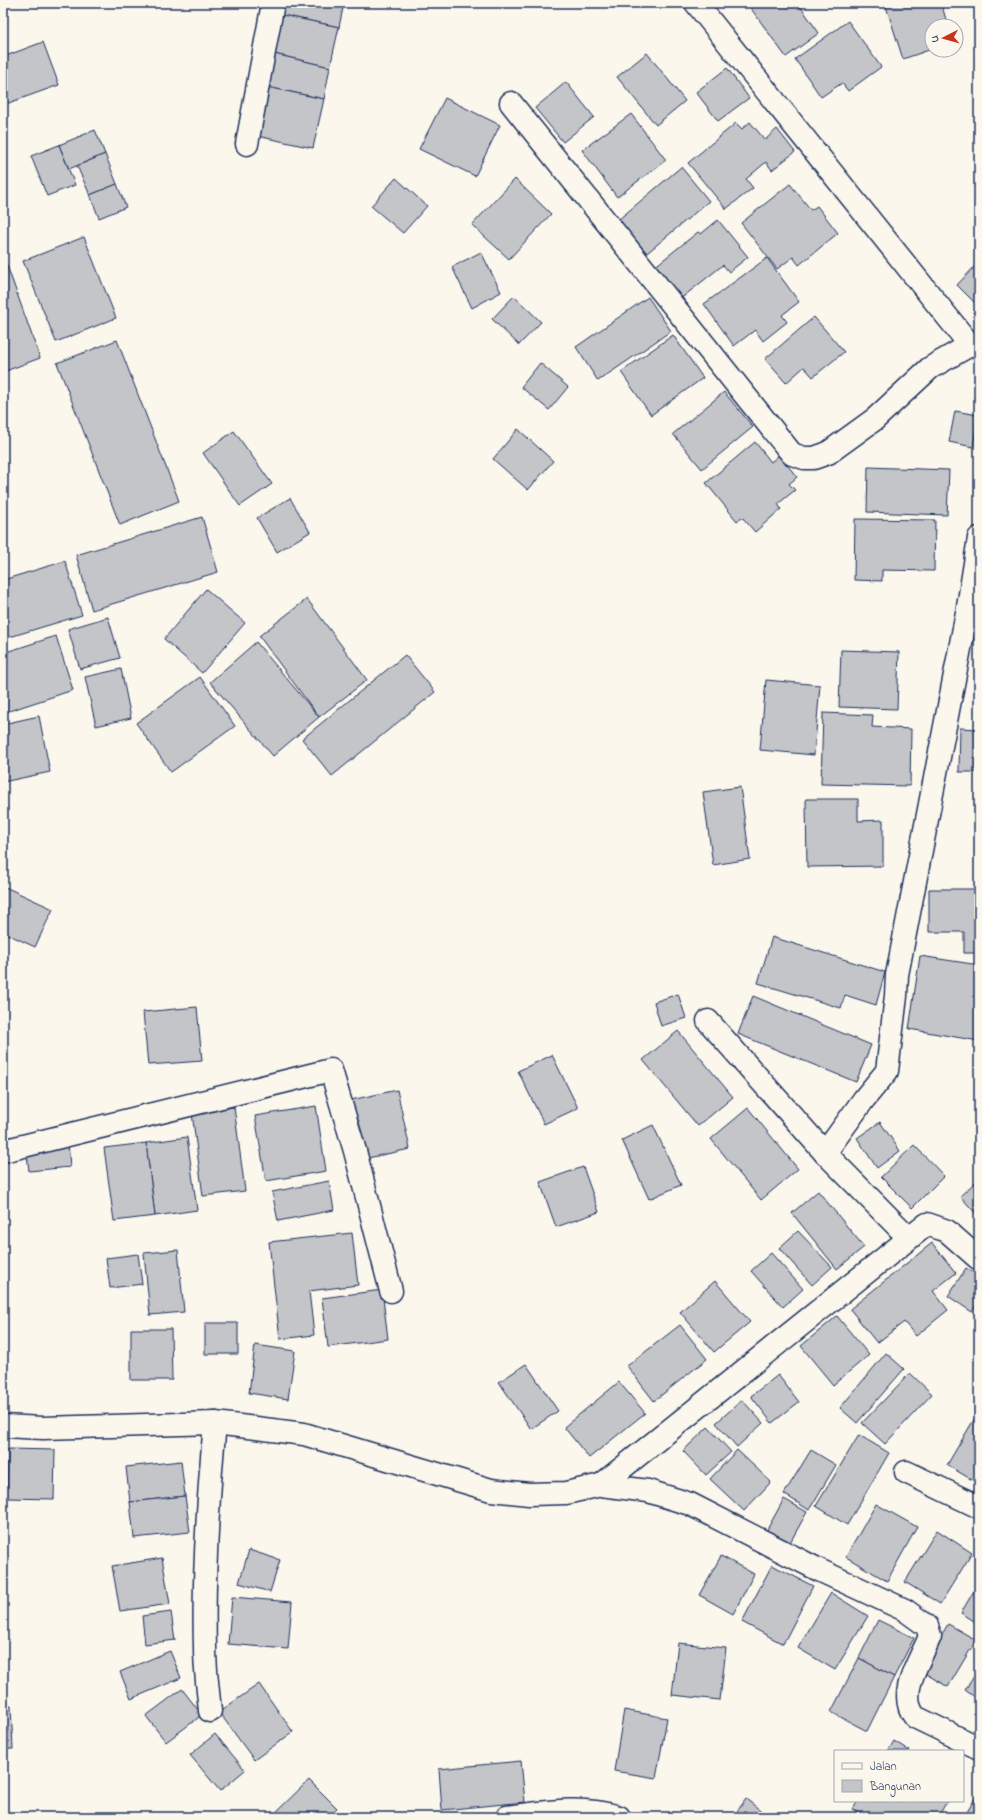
<svg xmlns="http://www.w3.org/2000/svg" width="982" height="1820" font-family="'Indie Flower',sans-serif">
<style>
.building{fill:#c3c5c9;stroke:#1b2f5e}
.lines{fill:none;stroke-linecap:round;stroke-linejoin:round}
.minor-casing{stroke:#1b2f5e;stroke-width:25}
.minor{stroke:#fbf7ec;stroke-width:22}
</style>
<rect width="100%" height="100%" fill="#fbf7ec"/>
<filter id="ink" filterUnits="userSpaceOnUse"><feTurbulence type="fractalNoise" baseFrequency=".025" numOctaves="2"/><feDisplacementMap in="SourceGraphic" scale="8" xChannelSelector="R" yChannelSelector="G"/><feConvolveMatrix kernelMatrix="1 2 1 2 8 2 1 2 1" color-interpolation-filters="sRGB"/></filter>
<g filter="url(#ink)">
<g class="building">
<polygon points="285,3 344,3 339,27 282,15"/>
<polygon points="747,3 798,3 819,33 786,57"/>
<polygon points="885,3 941,3 948,26 932,26 932,49 903,59"/>
<polygon points="282,15 339,27 330,67 274,54"/>
<polygon points="848,21 881,67 848,91 842,83 821,97 795,59"/>
<polygon points="43,42 59,85 6,104 3,96 3,57"/>
<polygon points="647,53 685,101 656,125 617,77"/>
<polygon points="274,54 330,67 324,99 267,87"/>
<polygon points="727,68 749,98 718,121 696,92"/>
<polygon points="566,82 594,117 563,142 535,108"/>
<polygon points="267,87 324,99 313,148 257,136"/>
<polygon points="445,98 500,125 475,176 419,149"/>
<polygon points="631,114 666,160 617,197 582,150"/>
<polygon points="750,122 765,140 777,129 795,152 772,170 766,162 746,179 753,188 726,209 688,163 736,123 742,129"/>
<polygon points="95,130 105,154 69,169 59,145"/>
<polygon points="59,145 75,185 47,196 31,156"/>
<polygon points="105,154 117,184 90,195 77,166"/>
<polygon points="681,167 709,201 647,253 618,220"/>
<polygon points="396,178 427,206 403,233 371,206"/>
<polygon points="515,179 551,214 509,259 472,225"/>
<polygon points="117,184 126,207 99,218 90,195"/>
<polygon points="790,184 811,210 817,206 838,233 799,265 793,257 777,269 741,223"/>
<polygon points="718,220 748,257 729,272 723,265 679,300 653,268 698,232 701,234"/>
<polygon points="84,237 116,318 56,342 23,261"/>
<polygon points="481,252 501,292 472,308 452,267"/>
<polygon points="767,258 799,302 782,315 787,322 763,341 755,330 734,346 704,304"/>
<polygon points="5,260 40,358 3,372 3,261"/>
<polygon points="979,262 979,298 975,303 957,285"/>
<polygon points="514,296 541,322 519,345 492,319"/>
<polygon points="648,297 671,331 598,381 576,347"/>
<polygon points="814,317 844,352 813,377 804,367 786,383 765,359"/>
<polygon points="673,335 703,378 651,415 621,372"/>
<polygon points="117,340 179,501 120,525 57,363"/>
<polygon points="540,363 568,387 549,410 521,387"/>
<polygon points="724,392 753,427 702,469 673,434"/>
<polygon points="955,411 978,415 973,447 949,442"/>
<polygon points="518,429 553,461 528,490 493,459"/>
<polygon points="234,431 272,484 240,506 203,453"/>
<polygon points="755,442 771,462 779,455 797,477 789,484 795,490 778,504 781,509 755,532 742,517 737,521 706,483"/>
<polygon points="868,467 949,470 947,515 867,512"/>
<polygon points="290,498 310,532 277,552 257,518"/>
<polygon points="202,517 218,572 92,610 76,555"/>
<polygon points="855,519 935,520 934,571 882,570 882,581 854,580"/>
<polygon points="65,561 82,615 3,639 3,580"/>
<polygon points="206,589 245,623 202,673 164,639"/>
<polygon points="307,599 367,680 319,717 259,636"/>
<polygon points="108,617 120,658 80,669 68,629"/>
<polygon points="56,636 73,690 3,713 3,653"/>
<polygon points="256,642 319,717 273,756 210,682"/>
<polygon points="841,650 899,652 897,709 839,707"/>
<polygon points="405,655 435,692 332,776 302,739"/>
<polygon points="121,669 131,718 96,726 85,677"/>
<polygon points="200,677 235,726 171,772 136,723"/>
<polygon points="766,680 820,685 814,755 760,750"/>
<polygon points="823,713 873,715 872,727 911,729 910,786 821,784"/>
<polygon points="39,716 50,772 3,782 3,724"/>
<polygon points="960,728 979,729 979,772 959,772"/>
<polygon points="740,787 750,859 713,865 703,792"/>
<polygon points="806,799 858,799 858,821 883,820 883,866 807,867"/>
<polygon points="3,886 53,909 35,947 3,932"/>
<polygon points="929,889 979,889 979,953 964,953 964,932 929,932"/>
<polygon points="772,937 885,972 876,1005 845,995 841,1008 758,983"/>
<polygon points="920,956 979,965 979,1041 909,1029"/>
<polygon points="678,994 686,1018 661,1026 654,1002"/>
<polygon points="753,996 871,1045 856,1082 738,1034"/>
<polygon points="197,1007 202,1061 148,1065 143,1012"/>
<polygon points="678,1031 733,1097 698,1126 643,1060"/>
<polygon points="552,1055 578,1108 544,1124 518,1071"/>
<polygon points="397,1090 410,1149 363,1159 351,1100"/>
<polygon points="316,1106 326,1171 266,1181 255,1116"/>
<polygon points="234,1107 245,1191 203,1196 192,1113"/>
<polygon points="748,1108 798,1169 761,1200 711,1139"/>
<polygon points="880,1122 900,1151 877,1168 857,1138"/>
<polygon points="653,1125 681,1185 649,1199 622,1140"/>
<polygon points="187,1137 197,1210 155,1216 146,1143"/>
<polygon points="68,1142 70,1167 29,1171 26,1146"/>
<polygon points="146,1143 155,1216 114,1221 104,1148"/>
<polygon points="914,1145 944,1176 912,1208 881,1177"/>
<polygon points="583,1167 599,1212 556,1227 540,1182"/>
<polygon points="979,1179 979,1217 960,1196"/>
<polygon points="329,1181 334,1210 278,1221 272,1192"/>
<polygon points="818,1191 864,1247 837,1269 792,1213"/>
<polygon points="798,1231 832,1267 812,1285 779,1248"/>
<polygon points="352,1233 358,1285 309,1291 314,1335 280,1339 269,1242"/>
<polygon points="932,1243 956,1273 933,1291 948,1310 916,1336 904,1322 877,1343 850,1309"/>
<polygon points="178,1250 184,1312 150,1315 144,1253"/>
<polygon points="771,1253 803,1289 783,1307 751,1271"/>
<polygon points="138,1254 142,1284 110,1288 106,1258"/>
<polygon points="966,1268 979,1276 979,1301 972,1312 948,1296"/>
<polygon points="715,1281 750,1322 714,1352 680,1312"/>
<polygon points="382,1290 388,1339 328,1347 322,1298"/>
<polygon points="837,1316 869,1355 833,1385 801,1346"/>
<rect x="205" y="1323" width="33" height="31"/>
<polygon points="680,1325 707,1359 654,1401 627,1366"/>
<polygon points="131,1329 171,1329 172,1380 131,1380"/>
<polygon points="255,1345 295,1351 288,1399 249,1393"/>
<polygon points="886,1353 904,1369 857,1423 840,1408"/>
<polygon points="526,1364 558,1411 531,1429 499,1382"/>
<polygon points="910,1373 932,1394 885,1444 862,1423"/>
<polygon points="778,1375 799,1402 772,1423 751,1396"/>
<polygon points="619,1382 645,1413 589,1458 564,1427"/>
<polygon points="742,1400 763,1423 737,1447 716,1423"/>
<polygon points="979,1411 979,1484 947,1465"/>
<polygon points="708,1427 731,1452 706,1475 683,1451"/>
<polygon points="859,1435 889,1453 847,1525 816,1506"/>
<polygon points="8,1449 55,1450 54,1499 7,1498"/>
<polygon points="737,1450 771,1482 744,1511 710,1479"/>
<polygon points="811,1450 836,1465 809,1510 784,1494"/>
<polygon points="181,1461 185,1496 130,1502 126,1467"/>
<polygon points="185,1496 190,1532 134,1538 130,1502"/>
<polygon points="784,1499 807,1512 787,1548 764,1535"/>
<polygon points="876,1504 917,1527 887,1581 846,1557"/>
<polygon points="937,1530 972,1553 940,1604 905,1582"/>
<polygon points="249,1550 280,1560 270,1592 239,1583"/>
<polygon points="721,1556 754,1574 733,1614 699,1595"/>
<polygon points="162,1558 170,1604 120,1611 112,1566"/>
<polygon points="772,1565 813,1586 783,1644 742,1622"/>
<polygon points="979,1582 979,1624 961,1613"/>
<polygon points="831,1593 868,1616 835,1670 798,1648"/>
<polygon points="232,1597 292,1602 288,1649 228,1644"/>
<polygon points="171,1612 175,1640 145,1644 142,1616"/>
<polygon points="878,1620 914,1638 894,1677 859,1658"/>
<polygon points="948,1624 976,1640 948,1687 921,1671"/>
<polygon points="678,1643 726,1648 720,1700 672,1695"/>
<polygon points="170,1651 181,1678 131,1699 120,1672"/>
<polygon points="859,1658 894,1677 867,1731 831,1712"/>
<polygon points="979,1669 979,1700 965,1690"/>
<polygon points="259,1684 293,1732 254,1760 219,1712"/>
<polygon points="182,1689 202,1715 166,1742 146,1716"/>
<polygon points="3,1706 11,1706 13,1749 3,1749"/>
<polygon points="624,1710 667,1718 656,1778 614,1771"/>
<polygon points="215,1734 245,1770 220,1791 190,1755"/>
<polygon points="894,1741 910,1751 888,1751"/>
<polygon points="521,1761 525,1802 442,1810 439,1769"/>
<polygon points="309,1780 337,1808 328,1817 271,1817"/>
<polygon points="979,1792 979,1817 964,1817"/>
<polygon points="746,1799 769,1817 733,1817"/>
<polygon points="858,1801 947,1801 938,1817 866,1817 853,1809"/>
</g>
<g class="lines">
<defs>
<g id="minor">
<polyline points="696,3 970,345 979,344"/>
<polyline points="511,103 792,454 804,458 814,458 828,453 875,419 930,368 970,345"/>
<polyline points="247,144 273,3"/>
<polyline points="708,1021 825,1153 909,1238"/>
<polyline points="3,1151 331,1070 355,1151 391,1291"/>
<polyline points="825,1153 864,1099 887,1071 896,996 897,975 968,607 979,538"/>
<path d="M3,1426L43,1428L215,1423L304,1434L491,1490L529,1494L566,1493L601,1485L648,1491L690,1504L819,1570L905,1610L927,1626L930,1636C921,1660 896,1693 915,1717L979,1748"/>
<polyline points="906,1472 979,1507"/>
<polyline points="601,1485 927,1224 947,1231 979,1259"/>
<path d="M210,1711C208,1690 205,1669 205,1648C203,1572 208,1498 215,1423"/>
<path d="M507,1817C545,1812 581,1805 619,1817"/>
</g>
</defs>
<use href="#minor" class="minor-casing"/>
<use href="#minor" class="minor"/>
</g>
</g>
<rect width="982" height="1820" fill="none" stroke="#fbf7ec" stroke-width="16"/>
<rect x="8" y="8" width="966" height="1804" fill="none" stroke="#1b2f5e" stroke-width="1.5" filter="url(#ink)"/>
<rect x="834" y="1750" width="130" height="52" fill="#fbf7ec" stroke="#a1a7b3"/>
<rect x="842" y="1763" width="20" height="6" fill="#fbf7ec" stroke="#a1a7b3"/>
<text x="870" y="1770" font-size="12" fill="#1b2f5e">Jalan</text>
<rect x="842" y="1780" width="20" height="12" fill="#c3c5c9" stroke="#a1a7b3"/>
<text x="870" y="1790" font-size="12" fill="#1b2f5e">Bangunan</text>
<g transform="translate(944 38) rotate(264)"><circle r="19" fill="#fbf7ec" stroke="#a1a7b3"/>
<path d="M0-3L7 15L0 10L-7 15Z" fill="#c8321e"/>
<text y="-6" font-size="11" font-weight="bold" text-anchor="middle" fill="#1b2f5e">U</text>
</g>
</svg>
